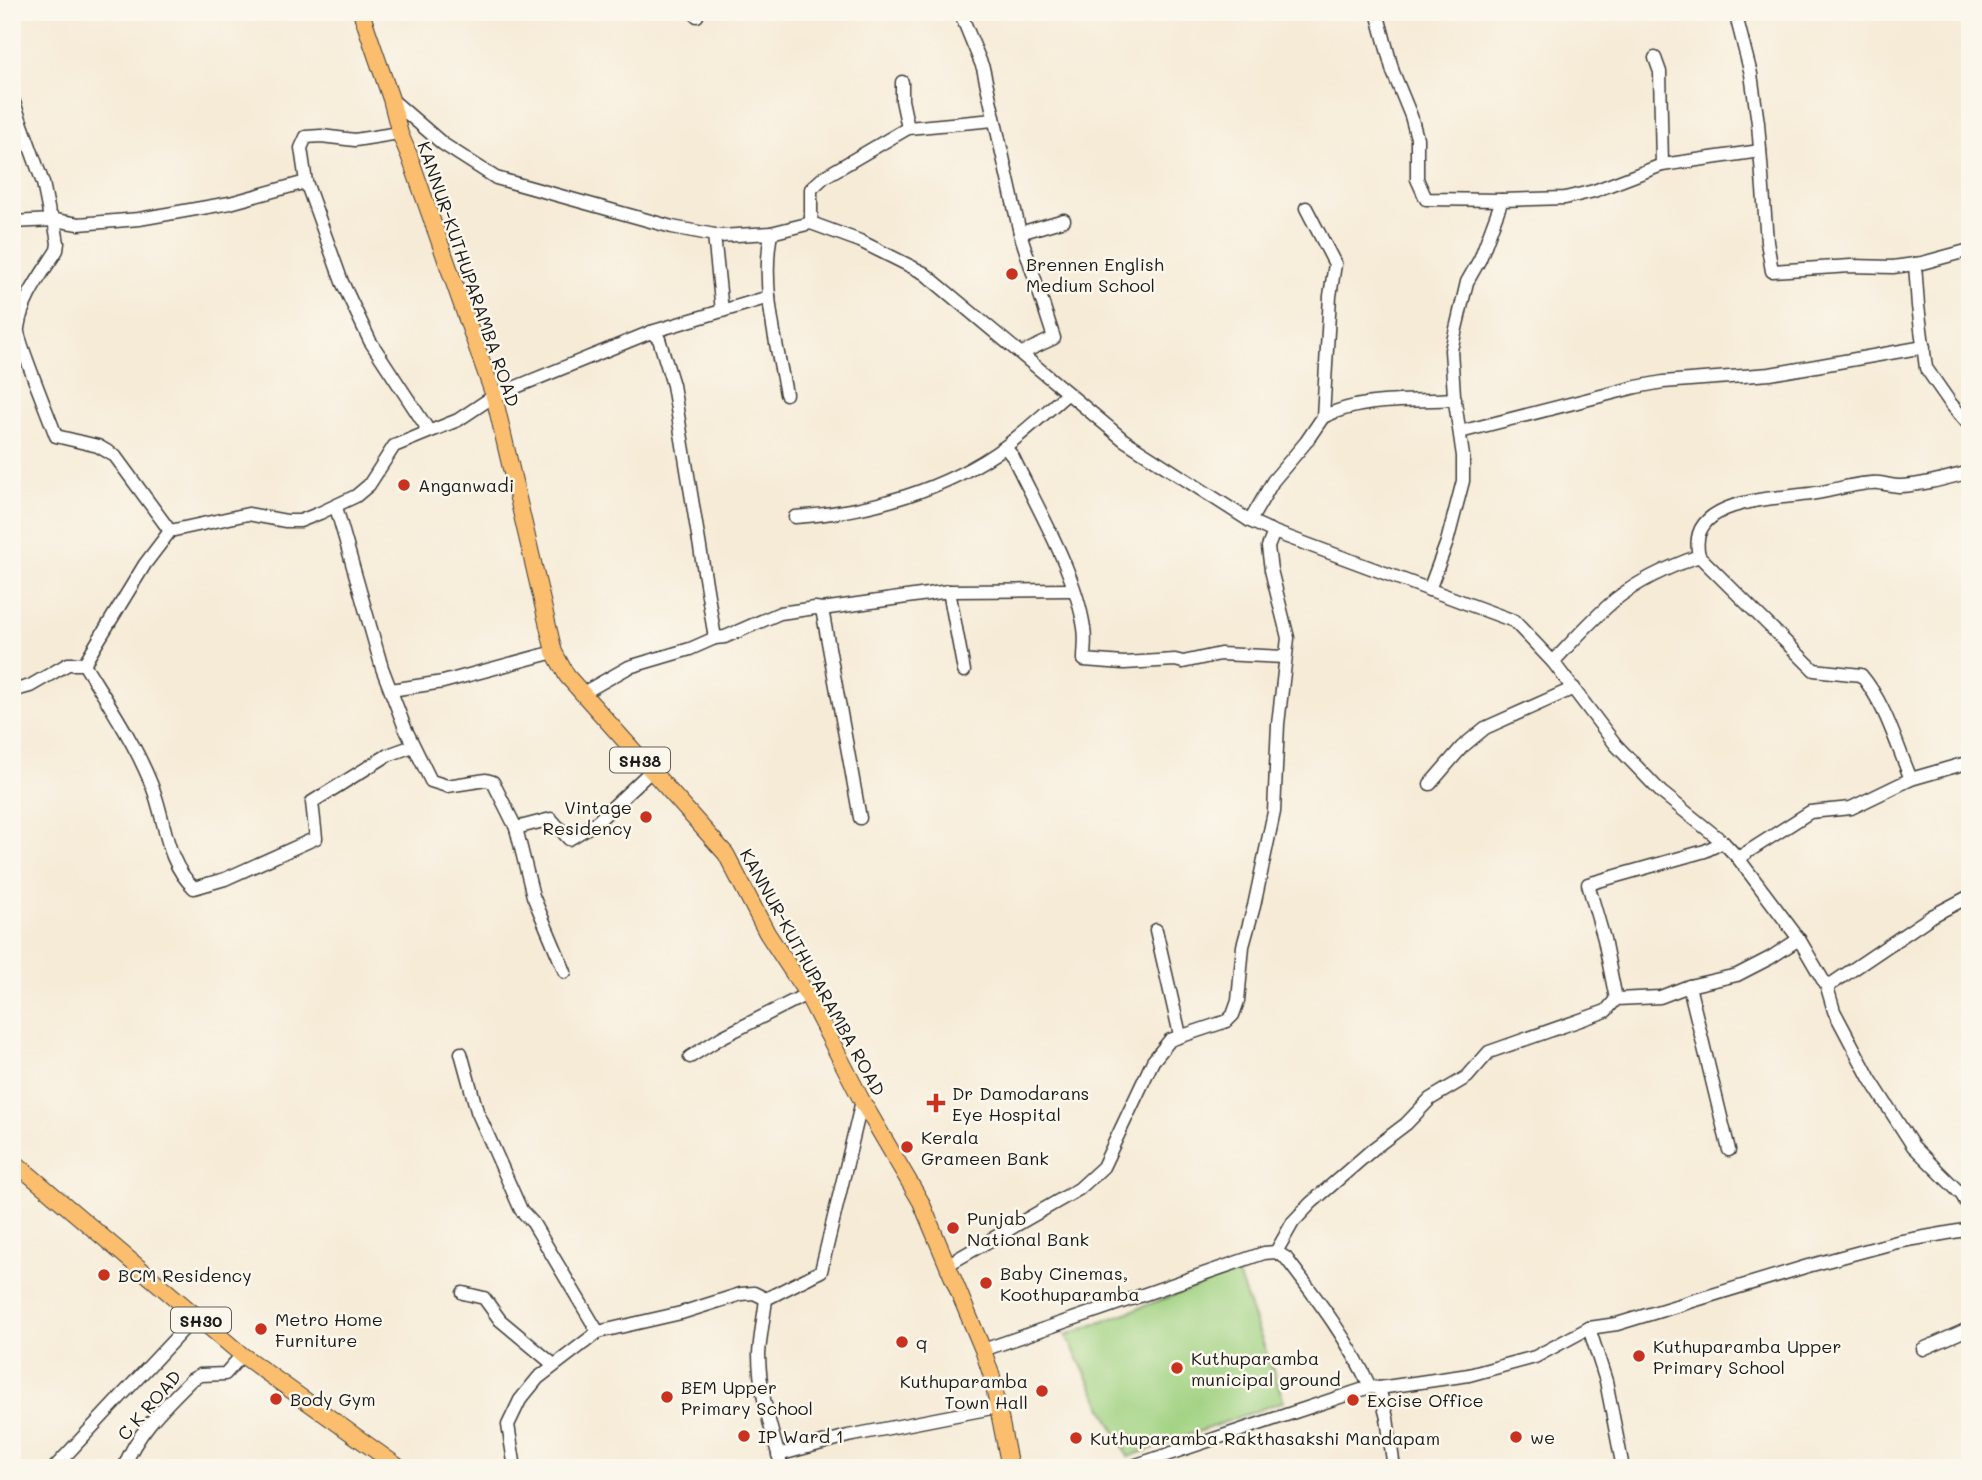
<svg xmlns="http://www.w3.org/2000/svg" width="1982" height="1480" font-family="Mali,sans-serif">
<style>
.pitch{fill:#a0d281;stroke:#5e774e;stroke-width:2}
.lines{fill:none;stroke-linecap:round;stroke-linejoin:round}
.minor-casing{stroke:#3d3b38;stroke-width:15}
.major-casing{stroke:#3d3b38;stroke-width:18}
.minor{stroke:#fff;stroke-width:12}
.major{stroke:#fabe6e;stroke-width:16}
.poi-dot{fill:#c8321e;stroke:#fbf7ec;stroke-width:2.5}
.labels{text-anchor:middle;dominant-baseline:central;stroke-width:5;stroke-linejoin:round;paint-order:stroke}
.shield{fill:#fbf7ec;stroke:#5f5e5a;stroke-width:2}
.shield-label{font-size:16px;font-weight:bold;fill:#1c1c1c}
.poi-label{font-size:18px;fill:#1c1c1c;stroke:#fbf7ec;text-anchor:start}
.street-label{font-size:18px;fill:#1c1c1c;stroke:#fbf7ec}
</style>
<rect width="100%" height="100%" fill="#fbf7ec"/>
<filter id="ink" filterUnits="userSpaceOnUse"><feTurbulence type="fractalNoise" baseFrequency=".0143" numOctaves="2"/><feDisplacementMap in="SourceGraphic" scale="14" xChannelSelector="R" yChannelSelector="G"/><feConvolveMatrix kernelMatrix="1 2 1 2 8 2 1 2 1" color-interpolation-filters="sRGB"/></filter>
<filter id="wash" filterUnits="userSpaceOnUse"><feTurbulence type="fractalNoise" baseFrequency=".00686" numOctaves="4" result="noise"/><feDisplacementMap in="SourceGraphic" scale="28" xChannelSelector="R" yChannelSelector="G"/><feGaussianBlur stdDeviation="1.57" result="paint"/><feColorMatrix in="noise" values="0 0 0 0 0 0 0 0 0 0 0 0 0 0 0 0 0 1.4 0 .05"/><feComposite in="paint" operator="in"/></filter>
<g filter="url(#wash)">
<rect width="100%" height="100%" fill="#f6ebd7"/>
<polygon class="pitch" points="1237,1272 1284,1401 1128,1457 1066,1335"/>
</g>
<g filter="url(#ink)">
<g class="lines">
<defs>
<g id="minor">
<polyline points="693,12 697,16"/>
<polyline points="960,12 983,68 1020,233 1054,338 1022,353"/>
<polyline points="1377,12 1393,72 1411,116 1417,138 1417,179 1426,199 1502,200"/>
<polyline points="1735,12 1751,74 1758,123 1767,242 1772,271 1851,266 1893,267 1922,263 1970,250"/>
<polyline points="1655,58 1660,72 1662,165"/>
<polyline points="902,82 902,100 908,128"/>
<path d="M12,97L43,183L49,213L54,220L58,243L57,250C42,274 22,299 18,328C16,337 50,419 56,436L98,446L115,456L170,531"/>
<polyline points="391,99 443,144 496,178 672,227 720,236 771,233 811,223 860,241 924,273 1124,440 1250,521 1274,532 1514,621 1553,662 1616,745 1661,792 1723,842 1738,858 1799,939 1827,987 1834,1011 1870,1079 1913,1146 1962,1195 1970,1209"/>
<polyline points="306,182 342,282 370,341 429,431"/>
<polyline points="12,222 54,220 79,224 139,219 230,203 306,182 301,148 306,137 321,136 355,140 399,133"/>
<polyline points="811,223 811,189 824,177 908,128 994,120"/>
<path d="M771,233C761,287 776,341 786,394"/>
<polyline points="1020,233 1064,220"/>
<polyline points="714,235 722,311"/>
<polyline points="1915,264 1918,306 1926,368 1951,404 1970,426"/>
<polyline points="651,332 769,297"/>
<path d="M1323,417C1363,397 1412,402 1455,399"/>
<polyline points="1460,432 1636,387 1663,382 1770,374 1924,347"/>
<path d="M1005,447L1013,457C1037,507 1076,573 1084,628C1086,638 1084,650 1084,660L1124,663L1175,660L1183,662L1220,654L1285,657"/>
<polyline points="336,507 382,668 405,728 431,781 447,786 486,780 493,782 516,828 551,819 569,839 597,822 651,771"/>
<path d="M795,517C869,512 946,490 1006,446C1027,430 1047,411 1067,394"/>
<polyline points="1250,521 1273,481 1306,442 1323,417 1330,296 1335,264 1306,208"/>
<path d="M1699,556L1814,670L1861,675C1885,703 1897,746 1911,779"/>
<polyline points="1429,590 1447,542 1463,481 1463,456 1454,395 1451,350 1467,282 1480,259 1502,200 1565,198 1594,191 1662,165 1760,151"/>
<polyline points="949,591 964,671"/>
<polyline points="822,609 860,818"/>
<path d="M1553,662C1573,641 1593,618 1616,599C1640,580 1671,566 1699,556C1685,498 1775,499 1810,494C1829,492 1862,481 1879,483C1887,484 1893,486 1901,486C1924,485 1947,478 1970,472"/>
<path d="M84,664C108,703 135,743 152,786C166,821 165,861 194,888L225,879L316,838L312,802L388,755L413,746"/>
<polyline points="391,690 443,682 554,652"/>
<polyline points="12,691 30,686 68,664 84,664 145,564 170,531 248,514 286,521 300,521 320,513 356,496 369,485 394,446 458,420 494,396 651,332 659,339 673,385 715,638"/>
<polyline points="583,693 629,667 690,649 715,638 725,637 780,613 815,608 822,609 949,591 1073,590"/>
<polyline points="1430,784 1462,747 1485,728 1574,688"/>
<polyline points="516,828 533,896 565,972"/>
<polyline points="1738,858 1810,812 1851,808 1911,779 1970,762"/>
<polyline points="1156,930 1180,1035"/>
<polyline points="1689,986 1729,1150"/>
<polyline points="1827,987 1932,916 1970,896"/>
<polyline points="1616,999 1604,939 1588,884 1705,851 1723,842"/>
<polyline points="461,1053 477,1111 521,1210 533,1223 598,1332"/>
<polyline points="690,1057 722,1037 807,994"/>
<polyline points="1276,1252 1293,1222 1311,1203 1373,1149 1406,1124 1430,1099 1467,1077 1489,1052 1606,1011 1616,999 1660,997 1689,986 1737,975 1770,958 1799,939"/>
<polyline points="947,1265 1079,1189 1103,1167 1153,1061 1170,1040 1227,1021 1233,1015 1238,1001 1243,946 1254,906 1274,812 1278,724 1288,638 1271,570 1268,547 1274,532"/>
<polyline points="463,1293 484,1298 500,1320 554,1365"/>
<polyline points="1589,1328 1606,1381 1623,1468"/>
<polyline points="1923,1349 1970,1328"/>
<path d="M983,1350L1264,1253L1276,1252L1286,1258C1318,1300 1348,1339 1370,1387L1379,1388L1469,1375L1535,1357L1589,1328L1617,1324L1808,1266L1897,1242L1970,1229"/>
<polyline points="1379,1388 1387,1418 1394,1468"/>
<polyline points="778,1455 848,1436 997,1407"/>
<polyline points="54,1468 196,1316"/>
<path d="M124,1468C136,1433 165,1406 191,1380L200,1375L225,1374L242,1355"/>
<polyline points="515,1468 508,1425 520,1400 538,1378 598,1332 681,1313 741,1294 754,1293 766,1299"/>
<path d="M782,1468C772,1431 759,1393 759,1354C760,1336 764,1317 766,1299L821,1271L862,1101"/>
<polyline points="1127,1468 1370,1387"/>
</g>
<g id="major">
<polyline points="361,12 391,99 400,134 409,155 494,396 554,652 567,676 726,854 767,933 807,994 862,1101 921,1202 983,1350 992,1377 1010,1468"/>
<polyline points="12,1160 242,1355 400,1468"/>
</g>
</defs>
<use href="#minor" class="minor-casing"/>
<use href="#major" class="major-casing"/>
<use href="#minor" class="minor"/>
<use href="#major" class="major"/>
</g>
</g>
<g class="poi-dot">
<circle cx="1012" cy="274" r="7"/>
<circle cx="404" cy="485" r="7"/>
<circle cx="646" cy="817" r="7"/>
<path d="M932.5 1092.5h7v7h7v7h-7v7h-7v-7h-7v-7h7z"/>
<circle cx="907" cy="1147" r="7"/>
<circle cx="953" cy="1228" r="7"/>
<circle cx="104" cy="1275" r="7"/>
<circle cx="986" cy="1283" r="7"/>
<circle cx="261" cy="1329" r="7"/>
<circle cx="902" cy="1342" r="7"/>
<circle cx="1639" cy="1356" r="7"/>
<circle cx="1177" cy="1368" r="7"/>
<circle cx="1042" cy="1391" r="7"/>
<circle cx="667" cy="1397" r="7"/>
<circle cx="276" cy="1399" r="7"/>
<circle cx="1353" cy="1400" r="7"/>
<circle cx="744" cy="1436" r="7"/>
<circle cx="1516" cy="1437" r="7"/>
<circle cx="1076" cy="1438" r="7"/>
</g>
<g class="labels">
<g class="shield">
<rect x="610" y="747.5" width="60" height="25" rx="5"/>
<rect x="171" y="1307.5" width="60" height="25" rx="5"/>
</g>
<g class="shield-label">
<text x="640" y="760">SH38</text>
<text x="201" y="1320">SH30</text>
</g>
<g class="poi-label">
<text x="1026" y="264">Brennen English<tspan x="1026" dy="21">Medium School</tspan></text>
<text x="418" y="485">Anganwadi</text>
<text x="632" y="807" text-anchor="end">Vintage<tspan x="632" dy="21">Residency</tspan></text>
<text x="952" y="1093">Dr Damodarans<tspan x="952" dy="21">Eye Hospital</tspan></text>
<text x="921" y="1137">Kerala<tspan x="921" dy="21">Grameen Bank</tspan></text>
<text x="967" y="1218">Punjab<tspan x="967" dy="21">National Bank</tspan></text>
<text x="1000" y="1273">Baby Cinemas,<tspan x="1000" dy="21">Koothuparamba</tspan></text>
<text x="118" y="1275">BCM Residency</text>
<text x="275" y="1319">Metro Home<tspan x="275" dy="21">Furniture</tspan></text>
<text x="916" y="1342">q</text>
<text x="1653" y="1346">Kuthuparamba Upper<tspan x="1653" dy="21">Primary School</tspan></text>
<text x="1191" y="1358">Kuthuparamba<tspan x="1191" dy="21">municipal ground</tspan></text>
<text x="1028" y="1381" text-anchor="end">Kuthuparamba<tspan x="1028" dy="21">Town Hall</tspan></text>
<text x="681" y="1387">BEM Upper<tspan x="681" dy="21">Primary School</tspan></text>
<text x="290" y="1399">Body Gym</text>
<text x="1367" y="1400">Excise Office</text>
<text x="758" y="1436">IP Ward 1</text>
<text x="1530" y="1437">we</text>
<text x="1090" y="1438">Kuthuparamba Rakthasakshi Mandapam</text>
</g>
<g class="street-label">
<text transform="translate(469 274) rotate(71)">KANNUR-KUTHUPARAMBA ROAD</text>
<text transform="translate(813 972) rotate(61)">KANNUR-KUTHUPARAMBA ROAD</text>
<text transform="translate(149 1405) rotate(-49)">C K ROAD</text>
</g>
</g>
<rect width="1982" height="1480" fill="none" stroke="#fbf7ec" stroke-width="42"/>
</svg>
